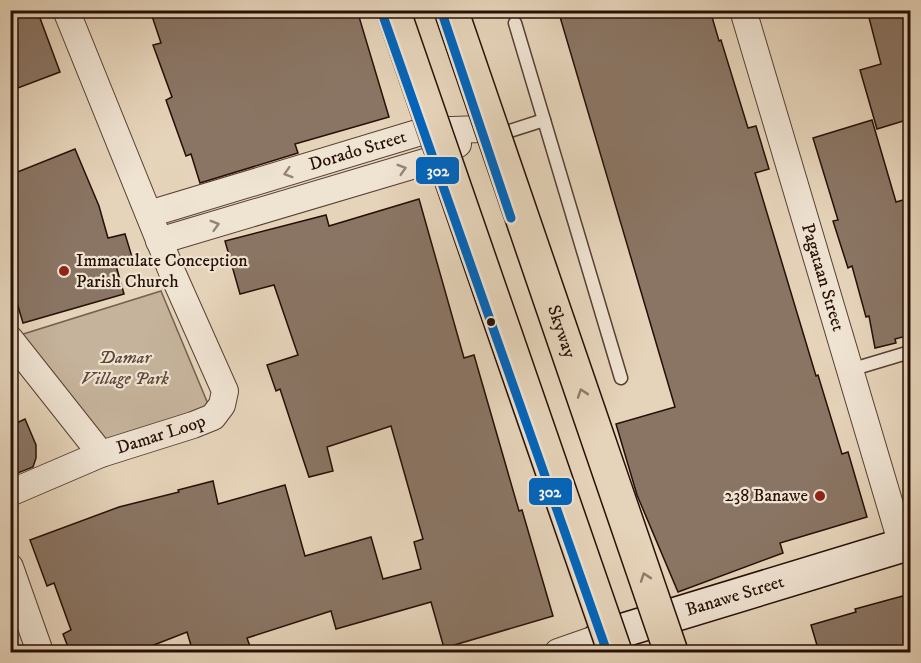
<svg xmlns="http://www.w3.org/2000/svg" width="921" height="663" font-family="'IM FELL DW Pica',serif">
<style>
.green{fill:#c5b39b;stroke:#766150;stroke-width:1.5}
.building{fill:#8a7564;stroke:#260f06;stroke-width:1.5}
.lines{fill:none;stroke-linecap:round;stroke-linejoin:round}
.lane-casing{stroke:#564033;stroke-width:15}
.street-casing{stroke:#564033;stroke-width:28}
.secondary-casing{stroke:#260f06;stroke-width:36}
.lane{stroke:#efe3d2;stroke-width:12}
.street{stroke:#efe3d2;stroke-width:26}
.secondary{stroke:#efe3d2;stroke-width:33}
.highway-bridge-casing{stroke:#260f06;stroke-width:36;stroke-linecap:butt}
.highway-bridge{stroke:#e6d4ba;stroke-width:33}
.bus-1-casing{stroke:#efe3d2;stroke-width:14}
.bus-1{stroke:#0065bd;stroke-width:9}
.oneway{stroke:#958476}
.oneway2{stroke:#907b69}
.poi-dot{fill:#8f2418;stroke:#efe3d2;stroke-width:2}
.bus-dot{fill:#260f06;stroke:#efe3d2;stroke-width:2}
.labels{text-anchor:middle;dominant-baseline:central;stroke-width:4.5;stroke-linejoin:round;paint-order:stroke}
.street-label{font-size:18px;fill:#260f06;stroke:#efe3d2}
.poi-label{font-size:18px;fill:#260f06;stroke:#efe3d2;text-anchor:start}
.park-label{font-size:18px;font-style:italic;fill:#5e483a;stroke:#efe3d2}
.line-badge{stroke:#efe3d2;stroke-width:2}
.badge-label{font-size:16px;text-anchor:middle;font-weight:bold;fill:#fff}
</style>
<rect width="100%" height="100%" fill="#e6d4ba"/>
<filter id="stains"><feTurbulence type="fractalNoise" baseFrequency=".00333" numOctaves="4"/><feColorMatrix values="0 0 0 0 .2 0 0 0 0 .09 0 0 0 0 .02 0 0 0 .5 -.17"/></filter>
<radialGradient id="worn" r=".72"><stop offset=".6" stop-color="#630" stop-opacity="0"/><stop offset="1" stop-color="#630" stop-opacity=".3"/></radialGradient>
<polygon class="green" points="161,291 208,404 208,413 108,449 17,336"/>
<g class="building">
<polygon points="10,10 37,10 60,72 10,91"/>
<polygon points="150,10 357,10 389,117 295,144 298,153 200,183 191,154 186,156 166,100 172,97 153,45 161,43"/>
<polygon points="558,10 710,10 719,41 721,40 748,128 756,126 769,169 755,173 816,376 818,375 842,454 848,452 867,517 780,543 783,553 678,592 637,495 616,424 675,407"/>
<polygon points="867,10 910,10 910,119 877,129 860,70 881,64"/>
<polygon points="872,120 896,202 910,198 910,335 895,339 896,343 875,348 869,316 866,317 852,266 848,268 833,221 838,220 813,138"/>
<polygon points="75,149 99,206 108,238 125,234 132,257 115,262 124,294 23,323 10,279 10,175"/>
<polygon points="419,199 464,358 474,355 519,511 522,510 553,616 444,648 431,602 336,629 331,611 247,638 252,652 193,652 187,632 136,652 70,652 63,634 71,630 54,583 47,586 30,540 119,507 179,492 178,490 213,481 218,504 285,485 305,556 371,537 383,579 421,569 414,542 423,539 391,426 327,447 333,471 309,477 280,389 276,391 267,365 298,355 274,285 240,294 225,241 326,215 329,226"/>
<polygon points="25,419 36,445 36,458 33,467 10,476 10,426"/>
<polygon points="910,594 910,652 819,652 811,625 856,612 855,609"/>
</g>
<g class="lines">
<defs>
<g id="lane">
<polyline points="515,23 544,120"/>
<polyline points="494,136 544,120 621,378"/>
<polyline points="850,370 910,352"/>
</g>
<g id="street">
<path id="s1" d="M743,10L902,545"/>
<path id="s2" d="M149,214L424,131L481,129"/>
<polyline points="159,241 435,159 458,144"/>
<polyline points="10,339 101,454"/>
<path id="s3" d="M10,493L101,454L193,425L213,417L222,405L225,391L172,272L66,10"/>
<polyline points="10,567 40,652"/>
<polyline points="558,652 601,637"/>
</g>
<g id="secondary">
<path id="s4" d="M601,637L910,543"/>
</g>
</defs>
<use href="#lane" class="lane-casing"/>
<use href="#street" class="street-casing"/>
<use href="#secondary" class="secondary-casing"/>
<use href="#lane" class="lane"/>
<use href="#street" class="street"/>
<use href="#secondary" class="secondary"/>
<defs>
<g id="highway-bridge">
<polyline points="393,10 615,652"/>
<path id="s5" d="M451,10L671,652"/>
</g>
</defs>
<use href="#highway-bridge" class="highway-bridge-casing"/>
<use href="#highway-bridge" class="highway-bridge"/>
<defs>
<g id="bus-1">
<polyline points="381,10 607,652"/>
<polyline points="441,10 511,218"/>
</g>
</defs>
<use href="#bus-1" class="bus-1-casing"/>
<use href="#bus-1" class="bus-1"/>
</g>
<defs><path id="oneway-chevron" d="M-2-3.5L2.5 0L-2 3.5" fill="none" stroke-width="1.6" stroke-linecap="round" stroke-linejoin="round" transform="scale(1.5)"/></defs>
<g class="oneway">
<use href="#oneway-chevron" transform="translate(402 169) rotate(-17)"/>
<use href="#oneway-chevron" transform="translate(288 173) rotate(163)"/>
<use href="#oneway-chevron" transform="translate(215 225) rotate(-16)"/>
</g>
<g class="oneway2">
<use href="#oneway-chevron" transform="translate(582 393) rotate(-109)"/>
<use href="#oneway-chevron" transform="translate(645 577) rotate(-109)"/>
</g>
<g class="poi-dot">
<circle cx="64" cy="271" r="6"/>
<circle cx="820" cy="496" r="6"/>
</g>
<circle class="bus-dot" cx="491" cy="322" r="5"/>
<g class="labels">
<g class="street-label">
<text stroke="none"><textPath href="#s2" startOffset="218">Dorado Street</textPath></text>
<text stroke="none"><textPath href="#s1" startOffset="279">Pagataan Street</textPath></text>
<text stroke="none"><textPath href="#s5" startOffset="340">Skyway</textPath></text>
<text stroke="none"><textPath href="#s3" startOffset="162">Damar Loop</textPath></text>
<text stroke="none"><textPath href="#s4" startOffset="140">Banawe Street</textPath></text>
</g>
<g class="poi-label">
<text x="76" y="261">Immaculate Conception<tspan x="76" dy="21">Parish Church</tspan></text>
<text x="808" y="496" text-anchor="end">238 Banawe</text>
</g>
<g class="park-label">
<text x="125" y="358">Damar<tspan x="125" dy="21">Village Park</tspan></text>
</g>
</g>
<g class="line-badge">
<rect x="415" y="156" width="45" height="29" rx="6" fill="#0065bd"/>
<rect x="528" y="477" width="45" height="29" rx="6" fill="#0065bd"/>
</g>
<g class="badge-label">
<text x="438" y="176">302</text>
<text x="550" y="497">302</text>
</g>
<rect width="921" height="663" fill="none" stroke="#e6d4ba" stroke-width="36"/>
<rect x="12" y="12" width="897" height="639" fill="none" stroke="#260f06" stroke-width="3"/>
<rect x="18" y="18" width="885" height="627" fill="none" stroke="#260f06" stroke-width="1.5"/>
<rect width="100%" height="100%" filter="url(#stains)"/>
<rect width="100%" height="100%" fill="url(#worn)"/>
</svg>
